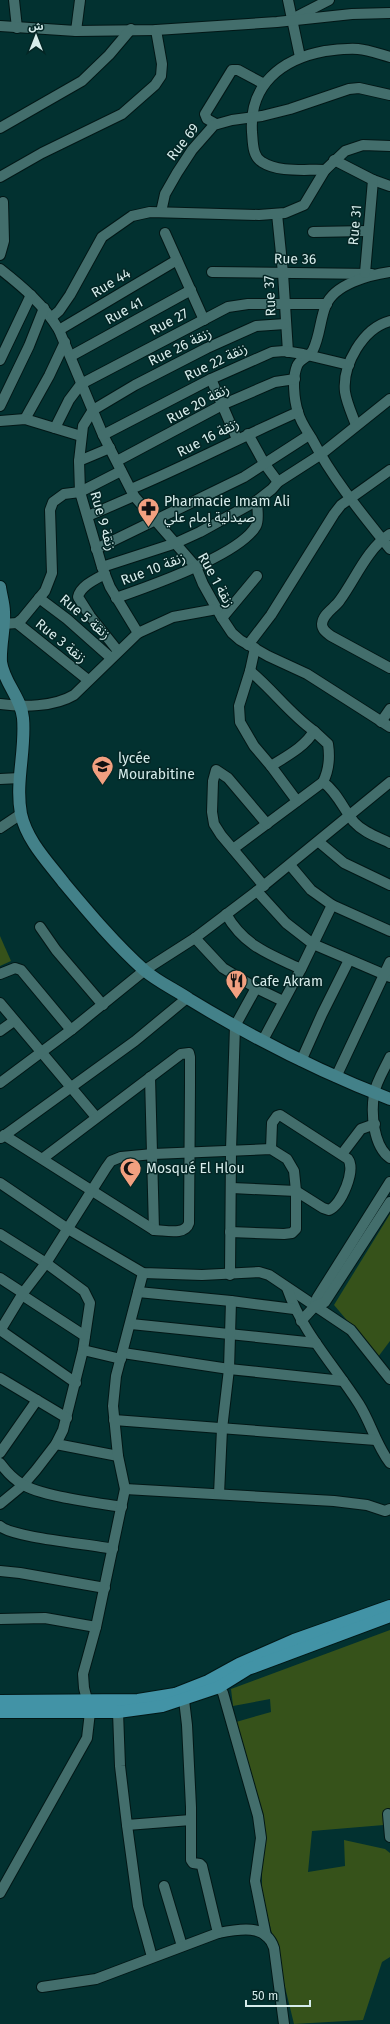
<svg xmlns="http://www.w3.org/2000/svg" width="390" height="2024" font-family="'Fira Sans','Noto Sans Arabic',sans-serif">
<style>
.green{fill:#36521a}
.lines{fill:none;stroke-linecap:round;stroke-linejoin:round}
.street-casing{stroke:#021716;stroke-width:12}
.secondary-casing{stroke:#021716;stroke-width:14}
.primary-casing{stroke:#021716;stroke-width:14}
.street{stroke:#436e6c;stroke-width:10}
.secondary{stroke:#438189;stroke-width:12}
.primary{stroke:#4293a6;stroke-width:12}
.labels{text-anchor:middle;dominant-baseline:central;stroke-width:3;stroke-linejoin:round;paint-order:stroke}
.street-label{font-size:14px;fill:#d6eceb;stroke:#042625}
.poi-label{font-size:14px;fill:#d6eceb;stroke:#042625;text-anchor:start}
</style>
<rect width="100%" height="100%" fill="#023130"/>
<g class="green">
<polygon points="0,936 11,961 0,966"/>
<polygon points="390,1214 390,1341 378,1357 334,1305"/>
<polygon points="390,1630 390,1822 384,1825 312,1831 308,1872 345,1866 344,1840 385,1849 390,1853 390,1957 382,1962 363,2020 294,2024 262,1893 262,1865 266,1839 236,1722 271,1712 270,1699 233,1706 231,1689"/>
</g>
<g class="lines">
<defs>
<g id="street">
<polyline points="14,0 17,28"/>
<polyline points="288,0 300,57"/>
<polyline points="296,17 329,0"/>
<polyline points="0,26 76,31 156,30 277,22 352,14 390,13"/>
<polyline points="76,31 80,0"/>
<polyline points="216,124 207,119 205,114 232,70 238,70 264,84"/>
<polyline points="0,128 82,81 109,55 131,29"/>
<polyline points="334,160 373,180 390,186"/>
<path d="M325,170C306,169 279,173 262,162C252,156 253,142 252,132C249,85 281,59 325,51C335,50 347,48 358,49C369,50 379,54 390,57"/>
<polyline points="0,177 42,153 122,114 155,85 161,76 162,64 156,30"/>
<polyline points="161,212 165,194 177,173 192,150 214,125 232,120 262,116 290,109 349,89 359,88 390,95"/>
<polyline points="277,214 283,273 288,352"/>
<polyline points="313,232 368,231"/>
<polyline points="165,233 204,320"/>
<polyline points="0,255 4,241 3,202"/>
<path d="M0,269C23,287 44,305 59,330L103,435L134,496L196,567L203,584L222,618L232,633L240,640L268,656L307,674L390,727"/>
<polyline points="212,272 372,274"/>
<path d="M390,272C369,275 335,284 326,305C320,319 320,336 313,350C310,357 300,358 297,366C292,378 294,400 298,412C300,421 307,431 312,439C333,479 362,514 390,549"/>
<polyline points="365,273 373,180"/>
<polyline points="52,317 59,311 70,295 102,237 132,216 150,212 259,215 285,213 304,205 325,170 345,151 363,145 390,146"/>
<polyline points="59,330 177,260"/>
<polyline points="71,356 191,290"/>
<polyline points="0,360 31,295"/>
<polyline points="211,379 237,439"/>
<polyline points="0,406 29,346 44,308"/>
<polyline points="25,419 49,376 65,342"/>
<polyline points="0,421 25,419 81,436"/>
<path d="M356,425C352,414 347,404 345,392C342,365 363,328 390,321"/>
<polyline points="55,428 69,400 81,384 228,307 248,304 327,304"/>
<polyline points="248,434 264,463 278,482"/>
<polyline points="103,435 211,379 272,352 284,351 303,354 349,365"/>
<polyline points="79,461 110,448"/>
<polyline points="117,461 224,404 275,382 295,379"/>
<path d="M131,489C188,465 241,437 298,412"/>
<polyline points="88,516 134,496"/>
<path d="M390,534C367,549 356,578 340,600C335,608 323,613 322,624C322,630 327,633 331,636L390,668"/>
<polyline points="96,549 244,477 309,435"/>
<polyline points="102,567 176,543 200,532 258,500 272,489 278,482 320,455 390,399"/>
<path d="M105,574C96,579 80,586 78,597L90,616L118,651"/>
<polyline points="39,598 67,619 111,658"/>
<path d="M116,598C148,587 240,555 256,526C260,519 256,508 258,500"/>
<polyline points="222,618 257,576"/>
<polyline points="17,623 88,680"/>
<polyline points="3,624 17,623 22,619 45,591 52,573 50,510 53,502 64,494 80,492 121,471"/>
<polyline points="138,633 110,587 102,567 80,492 79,461 83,426 93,410 135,385 207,348 256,326 285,324"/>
<polyline points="248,645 271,615 334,514 341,505 390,470"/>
<polyline points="255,648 250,671 239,706 240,722 254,746 271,766 297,801"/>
<path d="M250,671C273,690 290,714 314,731C305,747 285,757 271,766"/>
<path d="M0,704C23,707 54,707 74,695L138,633L173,617L217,609"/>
<polyline points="381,722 390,709"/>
<polyline points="0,779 20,778"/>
<path d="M323,782C337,792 344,810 354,822C364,833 378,837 390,843"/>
<polyline points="0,828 21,814"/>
<polyline points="319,842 344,863 390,885"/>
<path d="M233,849L323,782C329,770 330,757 328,744L314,731"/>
<polyline points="290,865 311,890 332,905 390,931"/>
<polyline points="264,886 221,835 214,824 212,812 213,781 216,770 228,778 267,824"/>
<polyline points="257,891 286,923 313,944 390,977"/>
<path d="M226,914C244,946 269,954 301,969"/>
<polyline points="40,927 56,950 103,1005"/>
<polyline points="195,938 223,968 256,988 283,1001"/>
<polyline points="0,974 15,968 21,970 71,1030"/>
<polyline points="0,1003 96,1117"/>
<polyline points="0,1031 14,1021"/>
<polyline points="263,1040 301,969 332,905"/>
<path d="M390,1057C385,1068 376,1082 374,1094C371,1113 373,1146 390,1158"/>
<polyline points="301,1061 322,1014 349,960"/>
<polyline points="150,1077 154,1230"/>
<polyline points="336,1077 390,962"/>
<polyline points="0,1083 71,1030 145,970 195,938 257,891 390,782"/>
<path d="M4,1135L154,1230C165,1230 185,1236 189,1223L190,1084V1057L189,1053L181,1054L42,1159"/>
<polyline points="1,1138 135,1041 187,998"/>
<polyline points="342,1154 361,1129 375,1124"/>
<polyline points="0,1183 68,1229 143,1273 202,1275 259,1272 269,1275 351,1330 390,1379"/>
<path d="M232,1188L296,1191L323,1208L329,1210C342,1204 356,1170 348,1159L280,1115L277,1116L272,1123L271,1149"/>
<polyline points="0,1234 46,1263 84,1291 90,1303 83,1350 63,1430 56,1444 36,1470 23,1485 0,1504"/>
<polyline points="230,1275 231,1150 235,1026 256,988"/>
<polyline points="0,1278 23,1293"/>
<path d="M287,1288C302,1332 334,1365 359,1404C371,1423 376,1445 390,1463"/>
<polyline points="138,1292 231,1301 294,1309"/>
<polyline points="22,1295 85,1336"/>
<polyline points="315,1306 317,1298 390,1182"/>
<polyline points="301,1321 315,1306 325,1302 390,1202"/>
<polyline points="131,1324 316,1343"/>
<polyline points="0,1330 76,1383"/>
<polyline points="0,1331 23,1293 46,1263 106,1168 111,1161 121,1157 153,1154 271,1149 287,1159 294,1171 296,1191 296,1229 292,1233 284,1234 230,1232"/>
<polyline points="83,1350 121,1359"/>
<polyline points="123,1353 229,1369 343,1381"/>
<polyline points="0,1378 67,1418"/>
<polyline points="114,1420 376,1440"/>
<polyline points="56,1444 118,1456"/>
<polyline points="0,1453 37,1400"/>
<path d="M0,1463C6,1471 13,1479 22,1484C40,1496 98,1503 122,1507"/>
<polyline points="125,1489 334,1501 367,1505 385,1511 390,1509"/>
<polyline points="219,1494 222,1429 229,1369 231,1301"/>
<path d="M0,1526C14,1538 90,1544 113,1549"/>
<polyline points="0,1571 20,1573 105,1588"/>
<polyline points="0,1619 45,1618 96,1627"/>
<polyline points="219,1687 223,1693 258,1816 261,1838 255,1881 266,1936"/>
<polyline points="118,1712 120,1766 127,1825 191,1820"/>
<polyline points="388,1814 390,1837"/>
<polyline points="127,1825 138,1906 152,1957"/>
<polyline points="164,1886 182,1946"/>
<polyline points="0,1893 87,1738 90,1712 84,1688 83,1674 96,1627 125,1489 118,1456 113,1406 116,1376 143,1273"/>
<path d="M218,1933C238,1929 266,1923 274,1948L284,2024"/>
<polyline points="42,1987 96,1979 218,1933 202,1866 200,1864 193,1863 191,1860 191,1807 187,1725 184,1700"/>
</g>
<path id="secondary" d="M0,587C1,595 4,604 4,612C5,629 0,645 1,662C4,683 21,697 23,718C26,750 15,782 21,814C27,841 48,862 64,883C89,913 115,944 144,970C158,982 174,989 189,999C253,1038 320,1072 390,1099"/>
<g id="primary">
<polyline points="0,1701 138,1700 175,1694 208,1681 239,1664 294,1640 390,1606"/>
<polyline points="0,1712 118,1712 162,1706 219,1687 248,1669 390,1616"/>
</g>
</defs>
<use href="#street" class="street-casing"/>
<use href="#secondary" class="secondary-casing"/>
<use href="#primary" class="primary-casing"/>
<use href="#street" class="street"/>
<use href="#secondary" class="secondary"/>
<use href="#primary" class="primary"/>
</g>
<defs>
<symbol id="pharmacy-pin" viewBox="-11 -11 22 30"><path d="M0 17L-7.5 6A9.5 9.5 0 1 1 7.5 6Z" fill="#f2a080" stroke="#042625"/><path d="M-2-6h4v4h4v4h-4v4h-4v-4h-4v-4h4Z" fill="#111"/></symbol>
<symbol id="school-pin" viewBox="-11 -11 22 30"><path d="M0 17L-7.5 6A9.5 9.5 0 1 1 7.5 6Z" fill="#f2a080" stroke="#042625"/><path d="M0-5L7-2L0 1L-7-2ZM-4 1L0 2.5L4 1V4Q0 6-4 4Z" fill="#111"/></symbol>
<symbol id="restaurant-pin" viewBox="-11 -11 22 30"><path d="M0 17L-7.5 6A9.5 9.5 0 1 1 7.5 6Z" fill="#f2a080" stroke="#042625"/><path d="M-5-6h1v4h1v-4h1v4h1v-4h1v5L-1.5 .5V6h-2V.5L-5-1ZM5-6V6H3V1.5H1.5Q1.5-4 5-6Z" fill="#111"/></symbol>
<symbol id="mosque-pin" viewBox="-11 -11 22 30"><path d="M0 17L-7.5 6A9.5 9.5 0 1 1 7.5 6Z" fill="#f2a080" stroke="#042625"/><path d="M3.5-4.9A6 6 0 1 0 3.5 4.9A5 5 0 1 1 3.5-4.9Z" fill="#111"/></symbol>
</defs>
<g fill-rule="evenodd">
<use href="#pharmacy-pin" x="136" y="496" width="25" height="34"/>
<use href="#school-pin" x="90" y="754" width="25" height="34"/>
<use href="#restaurant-pin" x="224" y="968" width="25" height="34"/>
<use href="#mosque-pin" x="118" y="1156" width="25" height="34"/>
</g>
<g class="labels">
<g class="street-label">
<text transform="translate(183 142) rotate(-52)">Rue 69</text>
<text transform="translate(355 225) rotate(-85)">Rue 31</text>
<text transform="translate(295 259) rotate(1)">Rue 36</text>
<text transform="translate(111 283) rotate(-31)">Rue 44</text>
<text transform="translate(270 296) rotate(-93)">Rue 37</text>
<text transform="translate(124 311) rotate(-29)">Rue 41</text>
<text transform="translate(169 322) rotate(-28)">Rue 27</text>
<text transform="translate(180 347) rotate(-26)">Rue 26 زنقة</text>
<text transform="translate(216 362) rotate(-26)">Rue 22 زنقة</text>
<text transform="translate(198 404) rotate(-28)">Rue 20 زنقة</text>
<text transform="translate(208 438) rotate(-27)">Rue 16 زنقة</text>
<text transform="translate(103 521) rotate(74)">Rue 9 زنقة</text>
<text transform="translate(153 569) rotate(-21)">Rue 10 زنقة</text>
<text transform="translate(216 580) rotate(61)">Rue 1 زنقة</text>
<text transform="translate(85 617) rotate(40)">Rue 5 زنقة</text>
<text transform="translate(61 641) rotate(39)">Rue 3 زنقة</text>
</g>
<g class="poi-label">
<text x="164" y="501">Pharmacie Imam Ali<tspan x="164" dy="16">صيدلية إمام علي</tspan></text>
<text x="118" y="758">lycée<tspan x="118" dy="16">Mourabitine</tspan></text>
<text x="252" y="981">Cafe Akram</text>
<text x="146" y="1168">Mosqué El Hlou</text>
</g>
</g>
<g transform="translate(36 36)" stroke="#042625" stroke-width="3" paint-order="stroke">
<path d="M0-3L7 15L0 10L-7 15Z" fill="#d6eceb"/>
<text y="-6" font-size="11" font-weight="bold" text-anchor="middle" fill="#d6eceb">ش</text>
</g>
<path d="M246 2000v6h64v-6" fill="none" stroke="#d6eceb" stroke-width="2"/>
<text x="252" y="2000" font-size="12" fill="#d6eceb" stroke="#042625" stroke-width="3" paint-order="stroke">50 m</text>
</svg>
